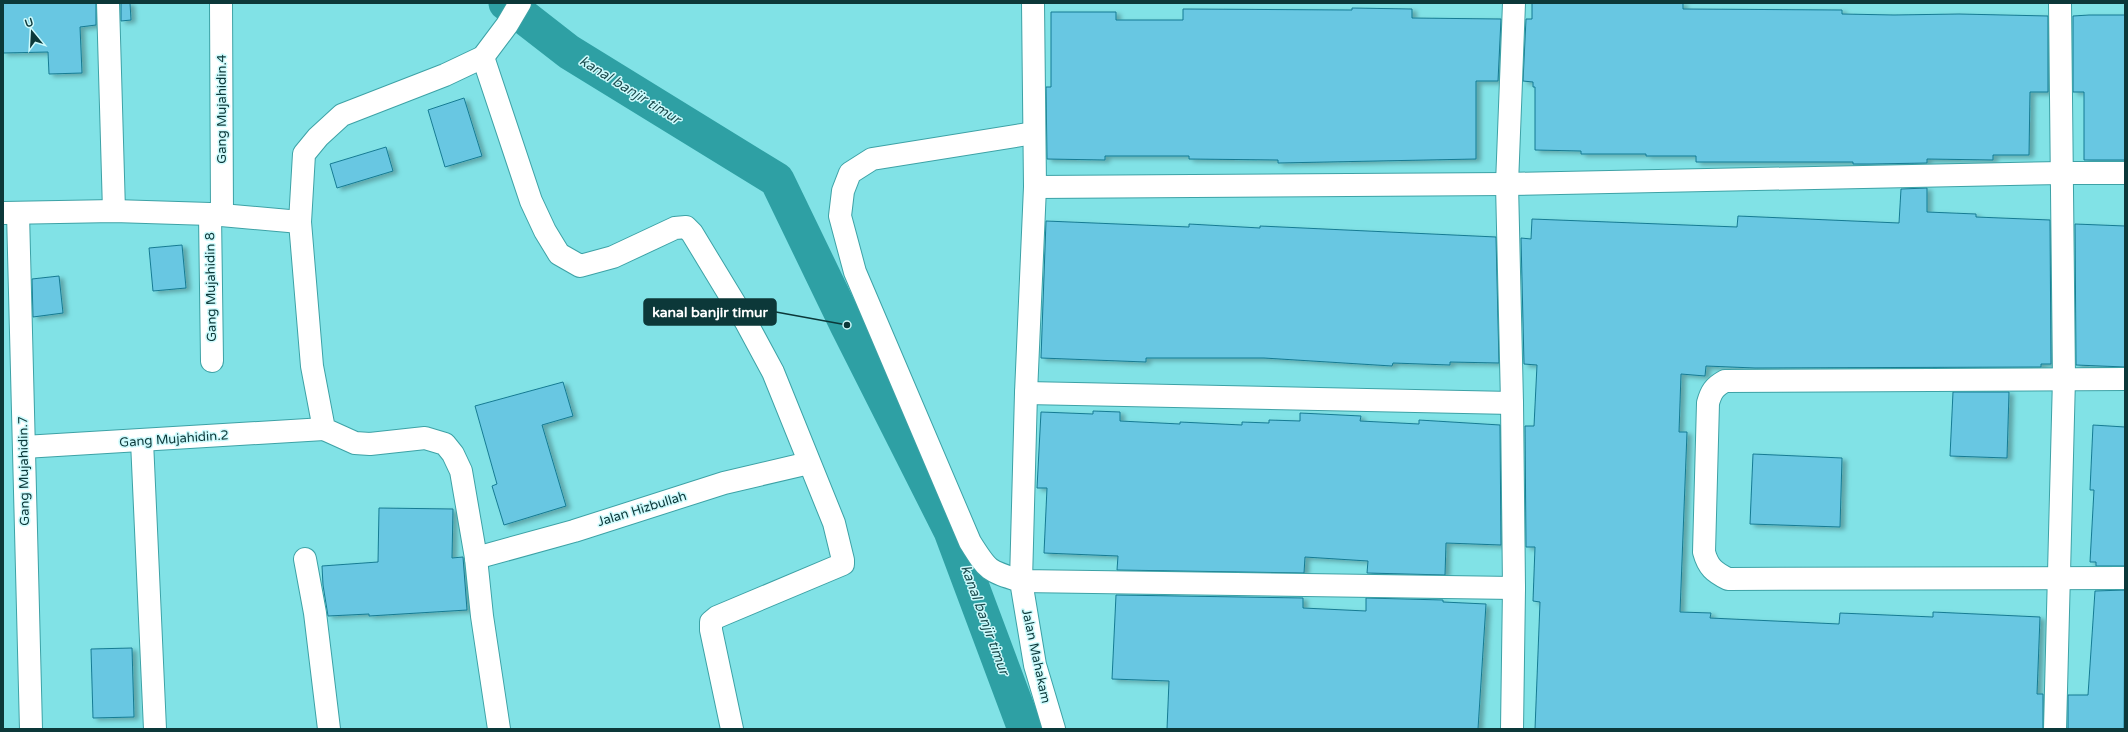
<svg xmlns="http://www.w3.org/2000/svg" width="2128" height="732" font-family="'Varela Round',sans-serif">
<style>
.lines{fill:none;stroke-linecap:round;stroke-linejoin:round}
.canal{stroke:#2ea0a4;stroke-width:35}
.building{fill:#67c7e2;stroke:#177b93;filter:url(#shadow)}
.minor-casing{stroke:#3da2a6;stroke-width:24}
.minor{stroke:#fff;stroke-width:22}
.labels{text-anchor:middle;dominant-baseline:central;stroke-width:3;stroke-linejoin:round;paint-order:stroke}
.street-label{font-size:13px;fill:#0c3839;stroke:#cdfafc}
.water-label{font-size:14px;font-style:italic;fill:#1d4c4e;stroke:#cdfafc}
.leader{fill:none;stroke:#0c3839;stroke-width:1.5}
.callout-dot{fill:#0c3839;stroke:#cdfafc;stroke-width:1.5}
.callout{fill:#0c3839;stroke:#0c3839;stroke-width:1.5}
.callout-label{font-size:14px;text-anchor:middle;font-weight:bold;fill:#fff}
</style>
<defs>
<filter id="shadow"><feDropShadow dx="4.5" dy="2.5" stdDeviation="2" flood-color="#0004"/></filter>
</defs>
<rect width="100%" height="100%" fill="#81e2e6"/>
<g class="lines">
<polyline class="canal" points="506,3 569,52 777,180 847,325 951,531 1025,729"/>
</g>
<g class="building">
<polygon points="3,3 96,3 96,25 80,27 82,73 49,74 48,52 3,53"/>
<polygon points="121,3 130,3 131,20 121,21"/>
<polygon points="1532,3 1683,3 1683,9 1842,10 1842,14 1894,15 1959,14 2048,16 2048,92 2030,92 2029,155 1993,155 1993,160 1927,159 1927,163 1871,164 1853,164 1853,162 1696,162 1696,156 1646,156 1646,154 1581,154 1581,151 1535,150 1535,87 1533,87 1533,82 1523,81 1526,19 1532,19"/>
<polygon points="1352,8 1412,9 1412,18 1501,19 1498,81 1476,81 1476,159 1278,163 1278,160 1189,159 1189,156 1105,156 1105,160 1047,159 1046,87 1051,87 1051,12 1116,12 1116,20 1183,20 1183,9 1352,10"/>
<polygon points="2089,15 2125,15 2125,160 2084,160 2084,92 2073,92 2073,16"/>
<polygon points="464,98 482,156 445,167 428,110"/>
<polygon points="386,147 393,171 337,188 330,164"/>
<polygon points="1927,188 1927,212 1976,214 1976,217 2050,220 2051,364 2041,364 2041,367 1755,368 1706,366 1705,376 1681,374 1679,432 1687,432 1680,612 1711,613 1710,618 1839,624 1840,613 1933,617 1933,612 2040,617 2037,694 2043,694 2043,729 1535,729 1540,602 1533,601 1535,547 1526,547 1525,426 1534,426 1537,365 1524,364 1521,238 1531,239 1532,219 1737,227 1738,216 1899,223 1901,189"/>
<polygon points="1046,221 1189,227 1189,224 1260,228 1260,226 1496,237 1499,363 1450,362 1450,365 1393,363 1392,366 1264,358 1146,358 1146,362 1041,358"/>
<polygon points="2075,224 2125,226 2125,367 2076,365"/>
<polygon points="182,245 186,288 153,291 149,248"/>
<polygon points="59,276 63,313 33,317 32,279"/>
<polygon points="563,382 573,416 542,425 566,506 504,525 492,486 497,484 475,406"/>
<polygon points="1953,392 2009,392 2007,458 1950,456"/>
<polygon points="1093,411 1120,412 1120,421 1180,424 1180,422 1242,425 1242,422 1269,423 1269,420 1300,421 1300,413 1361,416 1360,421 1419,424 1419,420 1500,425 1501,545 1446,543 1445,575 1367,573 1368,561 1305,557 1304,573 1117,570 1118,556 1044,553 1047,488 1037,488 1041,412 1093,414"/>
<polygon points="2093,425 2125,427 2125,566 2096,566 2096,562 2090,562 2094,490 2090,490"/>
<polygon points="1753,454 1842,458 1840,527 1750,524"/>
<polygon points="379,508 453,509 452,558 463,557 467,610 369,616 369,614 328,616 323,585 322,566 378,562"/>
<polygon points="2125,590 2124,729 2068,729 2068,695 2088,695 2095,591"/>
<polygon points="1116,595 1303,598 1303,608 1366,611 1366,598 1443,600 1443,602 1486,604 1478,729 1167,729 1169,681 1112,679"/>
<polygon points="132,648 134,717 93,718 91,649"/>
</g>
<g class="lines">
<defs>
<g id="minor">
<polyline points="108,3 114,211"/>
<polyline points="221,3 222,215"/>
<polyline points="1033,3 1035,187 1026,393 1021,581 1514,588"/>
<polyline points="483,57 531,201 545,231 559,254 580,266 613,257 675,228 686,227 692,233 746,322 773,372 834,523 843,560 843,564 717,617 711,622 711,630 732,729"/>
<path d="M1034,133L872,159L850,173L843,191L840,216L855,272L970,542C988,571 988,571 1021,581L1035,665L1054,729"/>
<polyline points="1035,187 1507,184 2063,173 2125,173"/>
<polyline points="4,213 114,211 210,214 300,222"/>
<polyline points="18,213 31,729"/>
<polyline points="210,214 212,361"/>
<path d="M2125,379L1725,381C1714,387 1711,392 1708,403L1704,552C1708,567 1714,572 1728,579L2125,578"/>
<polyline points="1026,393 1512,403"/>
<polyline points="142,441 155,729"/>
<polyline points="24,447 324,429"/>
<polyline points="476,558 574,531 724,483 809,463"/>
<polyline points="305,559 315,613 329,729"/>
<polyline points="499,729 482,616 476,558 461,471 453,454 445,444 425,438 370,444 355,443 324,429 312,366 300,222 304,154 318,137 342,115 445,75 483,57 507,25 520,3"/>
<polyline points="1512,729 1514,588 1512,403 1507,184 1514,3"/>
<polyline points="2055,729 2064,378 2060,3"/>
</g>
</defs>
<use href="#minor" class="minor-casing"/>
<use href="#minor" class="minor"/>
</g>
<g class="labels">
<g class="street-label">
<text transform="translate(222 109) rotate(-90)">Gang Mujahidin.4</text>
<text transform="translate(211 287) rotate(-91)">Gang Mujahidin 8</text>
<text transform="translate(174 439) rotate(-4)">Gang Mujahidin.2</text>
<text transform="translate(24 471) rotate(-91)">Gang Mujahidin.7</text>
<text transform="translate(642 509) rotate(-17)">Jalan Hizbullah</text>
<text transform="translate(1036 656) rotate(78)">Jalan Mahakam</text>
</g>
<g class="water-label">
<text transform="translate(630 90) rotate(32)">kanal banjir timur</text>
<text transform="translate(985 620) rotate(70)">kanal banjir timur</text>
</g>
</g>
<path class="leader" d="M847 325L776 312"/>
<circle class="callout-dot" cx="847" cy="325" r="4"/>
<rect class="callout" x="644" y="299" width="132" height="26" rx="4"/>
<g class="callout-label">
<text x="710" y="317">kanal banjir timur</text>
</g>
<rect width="2128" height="732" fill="none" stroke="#0c3839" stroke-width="8"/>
<g transform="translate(32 32) rotate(342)" stroke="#cdfafc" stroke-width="3" paint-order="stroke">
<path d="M0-3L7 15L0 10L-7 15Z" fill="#0c3839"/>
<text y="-6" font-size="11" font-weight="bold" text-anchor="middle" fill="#0c3839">U</text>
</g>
</svg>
